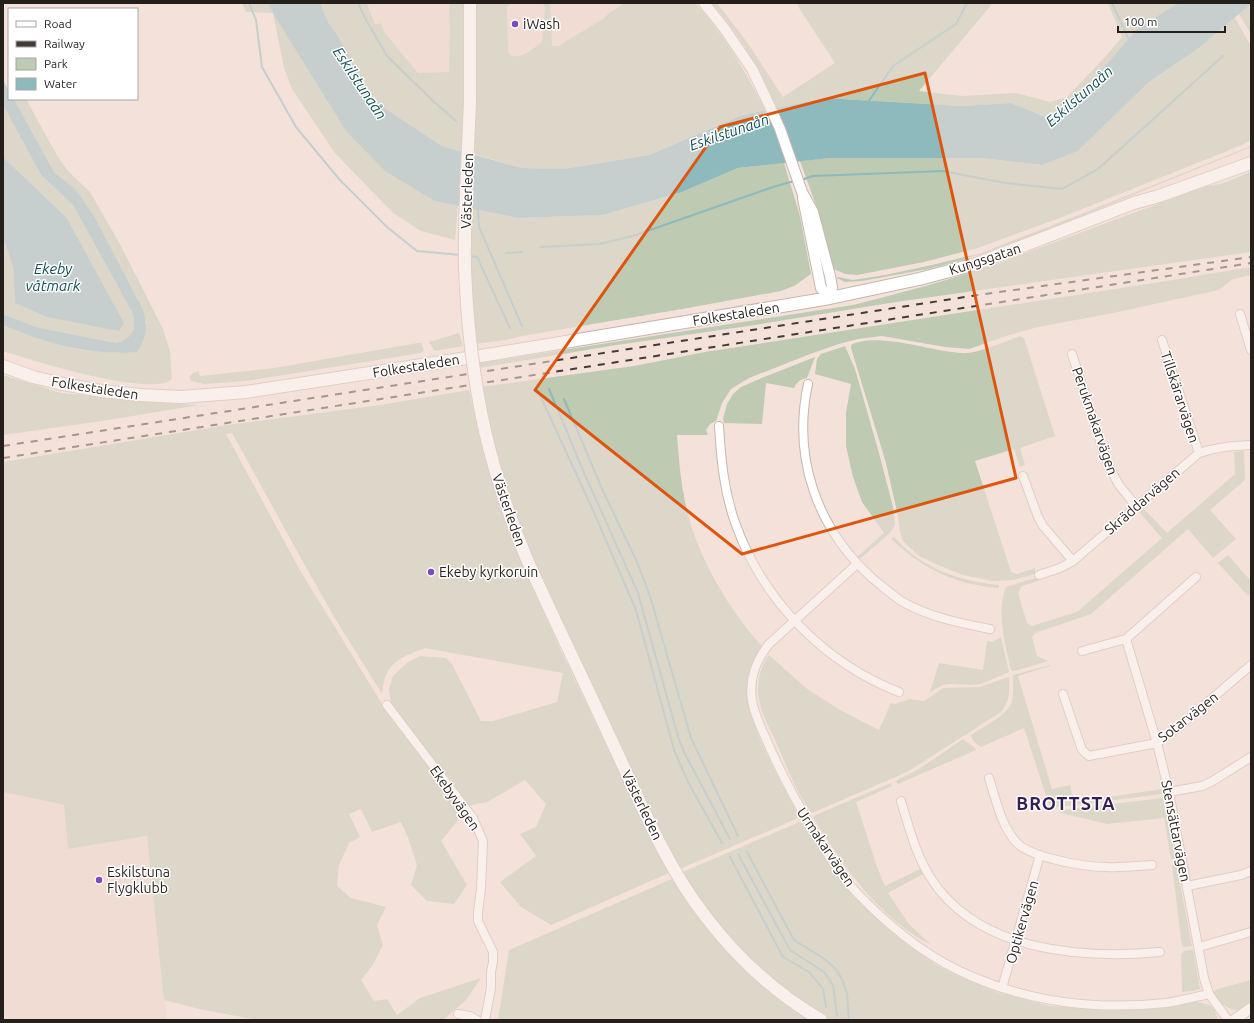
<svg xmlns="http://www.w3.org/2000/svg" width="1254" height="1023" font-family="Ubuntu,sans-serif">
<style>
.built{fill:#eed5c9}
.green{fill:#becab2}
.water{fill:#8eb9bd}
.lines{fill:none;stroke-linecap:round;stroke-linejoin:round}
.stream{stroke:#8eb9bd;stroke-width:2}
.minor-casing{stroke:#c7b6ae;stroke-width:10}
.tertiary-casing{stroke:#c7b6ae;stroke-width:12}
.secondary-casing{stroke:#c7b6ae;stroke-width:14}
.minor{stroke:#fff;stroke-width:8}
.tertiary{stroke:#fff;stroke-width:10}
.secondary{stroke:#fff;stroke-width:12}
.rail{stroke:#433b38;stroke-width:2;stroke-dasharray:7 7;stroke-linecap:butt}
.secondary-bridge-casing{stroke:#c7b6ae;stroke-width:14;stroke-linecap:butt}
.secondary-bridge{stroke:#fff;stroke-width:12}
.marked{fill:none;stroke:#de560d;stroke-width:3;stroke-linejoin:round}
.poi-dot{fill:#7b4bc3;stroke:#fff;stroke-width:1.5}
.labels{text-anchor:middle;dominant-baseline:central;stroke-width:3;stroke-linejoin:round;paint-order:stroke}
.poi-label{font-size:14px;fill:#251f1c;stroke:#fff;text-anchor:start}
.street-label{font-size:14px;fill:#251f1c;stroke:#fff}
.water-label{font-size:15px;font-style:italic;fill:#135056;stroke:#fff}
.district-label{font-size:18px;font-weight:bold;letter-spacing:1px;fill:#341d56;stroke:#fff}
</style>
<rect width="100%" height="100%" fill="#f4e2da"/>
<g class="built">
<polygon points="360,3 463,3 454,84 404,69"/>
<polygon points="475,3 625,3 609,13 603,19 558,46 552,46 511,58 476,19"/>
<polygon points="3,792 64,805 69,849 147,836 167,1020 3,1020"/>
</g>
<g class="green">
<polygon points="242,3 268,3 273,13 435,201 458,205 455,240 421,231 393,213 335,153 292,89 284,68 273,13 246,12"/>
<polygon points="320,3 367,3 375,25 381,23 385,33 418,73 449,72 450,29 449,7 450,3 463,3 465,36 462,151 442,146 374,101 338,36 328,22"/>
<path d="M475,3H510V5L507,6L508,52L511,56C524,58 532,49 542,42L545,7L542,3H550L552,46H558L603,19L609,13L625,3H695C726,37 745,71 766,111L740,116L649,155L563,169L522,168L473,154L475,70L477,53Z"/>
<path d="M712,3H717L747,42L783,97L835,63L799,8L797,3H993L919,91L961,96L1016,93L1050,102L1067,97L1103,59L1122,37L1108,3H1178L1137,29L1080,95L1048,118L1011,103L962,106L824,98L777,108C772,99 768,90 764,80C750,53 732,26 712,3Z"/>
<polygon points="1251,4 1251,34 1239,14"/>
<polygon points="1235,18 1251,46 1251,140 1242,145 1065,216 978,248 924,262 857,275 845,274 834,269 821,227 817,208 800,161 830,158 982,158 1042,165 1078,151 1149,82 1199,48"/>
<path d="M14,99H26L58,157L68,171L90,192L120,244L163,329L170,351L172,379C151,398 31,360 3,351V325L25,334L82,350L119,353L147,323L74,188L54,172Z"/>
<path d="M3,105L41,175L73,205L133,314C136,329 133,339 116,343L36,327L3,314V237L13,267L15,303L66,217L3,157Z"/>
<polygon points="1251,146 1251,147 1017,242 966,259 928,269 862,281 845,282 837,278 838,277 853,280 885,275 932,265 981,253 1076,216"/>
<polygon points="784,163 800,216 811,274 794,286 781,291 688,308 522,336 506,340 475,344 471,282 472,208 518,218 603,215 682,192 738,168"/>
<path d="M1251,172V252L896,302L755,325L610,346L479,368V363L853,305C900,293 946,281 991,266L1179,196L1207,186L1221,184Z"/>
<path d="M1251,267V275L1233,279L1219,290L1113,313L1038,327L1006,336L969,349L945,347L882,336L858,339L839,344L810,354L749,378L731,389L722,403L716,421L710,424L706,430L708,435H677C679,461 681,488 688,514C699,559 730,611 762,646C755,658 748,669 747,683C744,720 781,782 799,816L796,819L680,869L653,816L523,541L496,457L481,387L634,366L705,352L1160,282Z"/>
<polygon points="459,333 463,346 435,351 429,342"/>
<path d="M1020,336L1024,338L1055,436L1020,448L1025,465L1020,467L1014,449L975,461L1011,572L1017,574L1035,568V574L1013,580L993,581L963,575L938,565L919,556L903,541L900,532L898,516L886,463L851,348V345C874,332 926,349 952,352C956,352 962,354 967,353C982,352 1005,341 1020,336Z"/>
<polygon points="418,343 421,343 424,350 421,353 246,381 204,384 191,381 189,377 193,373 198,371 200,376 274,368"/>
<polygon points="845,346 855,369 879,453 893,507 895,525 890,533 861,558 857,559 857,557 884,533 862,502 853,477 846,446 846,413 851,384 815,374 817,359 821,354"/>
<path d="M815,357L807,378C800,379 797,382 794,388L766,383L762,424L724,423L723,419L727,404L733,394L741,387L764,377Z"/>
<polygon points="3,375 61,393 164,403 199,405 109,420 3,435"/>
<path d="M469,390L483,452L501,511L513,544L559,647L653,843L669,873L551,925L521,907L500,882L536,856L520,834L536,827L546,804L525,780L487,802L467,806L447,775L422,748L391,703L389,689L393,676L408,662L420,656L446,658L452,664L481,721H493L557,702L563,673L425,648C409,654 390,660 385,678C383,683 383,689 382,694L336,620L308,571L232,433L226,434L301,572L392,720L461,807L458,820L441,841L467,885L454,904L427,901L411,885L417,865L409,840L401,822L372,832L361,809L349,814L360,837L349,843L339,865L337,886L351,898L386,907L377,925L383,945L372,966L361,980L374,1001L387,999L397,1015L420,998L481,978L466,1000L443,1020H258L199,1009L164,1000L147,836L68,849L64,805L3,792V462L227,425L380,405Z"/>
<path d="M1244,451L1245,480L1210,510L1236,539L1213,558L1188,529L1091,614L1035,633L1032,637L1037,656L1048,661L1014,671L1011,670C1005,644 996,612 1006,587L1035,578L1041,580L1022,586L1018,593L1027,623L1032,626L1077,612L1162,538L1139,512L1143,508L1167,533L1235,474L1234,452Z"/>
<path d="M894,537C901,544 907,551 915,556C938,574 970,582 999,585V588C955,585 922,568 891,539Z"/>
<polygon points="1228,555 1251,581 1251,593 1248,596 1218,563"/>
<polygon points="1001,637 1009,672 981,684 972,685 950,684 943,685 930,692 939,663 983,670 987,641 992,642"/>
<path d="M769,655L806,688L840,710L879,730L891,703L895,704L910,699L924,701L943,688L979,687L1009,677C1010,690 1010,702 1001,712L907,772L812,813C798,797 785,762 776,742C768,725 758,708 758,689C758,677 762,664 769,655Z"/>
<path d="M1050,665V666L1018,676L1052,789L1070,785L1074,802L1163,789V794L1058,807L1051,811L1024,728L981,747C976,744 972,741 971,735C982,727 1006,716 1011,704C1014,695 1013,684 1013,675Z"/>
<polygon points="963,739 974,747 976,750 898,784 896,781 919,769"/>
<path d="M891,783L892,786L856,802L877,867L885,886L920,869L923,874L888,893L908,923L931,945C878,917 845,868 814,819V816L825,811Z"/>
<polygon points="1163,798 1176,859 1171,859 1164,818 1107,824 1057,812 1062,810"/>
<path d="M802,821L831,867L857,899L900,939L935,964L956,975L996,992L1049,1006L1118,1010L1141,1009L1197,1002L1209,1005L1214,1009L1218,1019L831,1020C783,991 736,951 703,904C696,894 689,884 683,874V872Z"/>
<polygon points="1176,863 1192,946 1182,947 1172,865"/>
<polygon points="672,879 705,927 736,962 782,1002 810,1020 498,1020 509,950"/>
<polygon points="1193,950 1200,989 1193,991 1182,992 1181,954 1184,951"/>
<path d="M1251,980V1003C1249,1005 1246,1008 1243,1009C1231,1014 1219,1002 1212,993L1218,989Z"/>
</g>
<g class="water">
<polygon points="268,3 320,3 328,22 338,36 374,101 442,146 522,168 563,169 649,155 740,116 824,98 962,106 1011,103 1048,118 1080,95 1137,29 1178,3 1251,3 1251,4 1199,48 1149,82 1078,151 1042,165 982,158 830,158 738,168 682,192 603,215 518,218 435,201 385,171 346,131 273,13"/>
<path d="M3,80L9,91V99H14L54,172L74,188L94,216L143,310C148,327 147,337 137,352C91,356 45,343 3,325V314L36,327L116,343C133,339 136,329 133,314L73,205L41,175L3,105Z"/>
<polygon points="3,157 66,217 124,323 119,331 47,317 15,303 13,267 3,237"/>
</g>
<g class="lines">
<g class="stream">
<polyline points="249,3 256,20 262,67 296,127 339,179 387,227 417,251 461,255"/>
<polyline points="358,3 365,18 387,56 432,100 456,121"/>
<polyline points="1112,3 1129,40"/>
<polyline points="868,102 893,66 956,24 967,3"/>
<polyline points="801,180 813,176 943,171 1005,183 1062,189 1098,169 1223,56"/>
<polyline points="478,208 479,227 522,326"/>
<polyline points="541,247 599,244 633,236 773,187 794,181"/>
<polyline points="506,253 522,252"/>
<polyline points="469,256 477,257 510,328"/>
<polyline points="549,389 585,475 638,593 679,740 685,754 730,839"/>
<polyline points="538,391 592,508 636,610 674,750 688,782 722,843"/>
<polyline points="564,399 603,491 637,562 650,596 691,738 738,836"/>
<polyline points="747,852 794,940 823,958 834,967 841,977 847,993 849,1020"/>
<polyline points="738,854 790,950 824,972 833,985 837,1016"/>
<polyline points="730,857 783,957 809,972 823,989 826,1007"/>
</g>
<defs>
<g id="minor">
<polyline points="1240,314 1251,350"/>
<polyline points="1162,340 1199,453"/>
<polyline points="1072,354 1108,465 1119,485 1136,506"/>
<path d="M808,384C792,458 817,528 872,578C882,586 891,594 901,601C929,617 959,623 990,629"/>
<path d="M719,426C721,459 724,493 736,525C763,600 824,663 899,692"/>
<polyline points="1023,476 1038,517 1043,526 1073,561"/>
<path d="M857,564L769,644C756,660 749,680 752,700C754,714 761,728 767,741C781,774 798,805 817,836C829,857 842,878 860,896C892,929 929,959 973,977C1034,1003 1100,1010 1166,1003C1180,1001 1195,997 1209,994"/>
<path d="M1039,575L1060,568L1073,561L1199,453C1217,447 1232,446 1251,445"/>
<polyline points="1126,639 1157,743 1169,792 1204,978 1209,994 1228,1020"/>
<polyline points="1082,651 1126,639 1196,577"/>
<polyline points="1063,694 1082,750 1089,756 1094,755 1157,743 1181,725 1251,665"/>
<polyline points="387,705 473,818 483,841 481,889 478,912 478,921 493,952 493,962 491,972 491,988 485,1020"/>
<path d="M989,778C996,800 1001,825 1016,842C1030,858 1086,867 1106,867C1121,868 1137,866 1152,865"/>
<polyline points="1169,792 1202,786 1211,782 1251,757"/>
<path d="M901,801C909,827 916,856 932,880C980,952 1082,959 1160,952"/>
<polyline points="1187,886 1241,875 1251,871"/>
<polyline points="1199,947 1251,932"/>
<polyline points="1002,988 1040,855"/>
<polyline points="458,1014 470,1016 477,1020"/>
</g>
<g id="tertiary">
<polyline points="704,3 724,28 752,69 766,98 780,129 802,192 813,212 830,276 832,287 830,298"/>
<polyline points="803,198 821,288 830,298"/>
<polyline points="1234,1020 1251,1008"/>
</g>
<g id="secondary">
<polyline points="470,100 470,3"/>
<polyline points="3,366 33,377 58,383 101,391 141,395 181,397 246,392 493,354 830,298 919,279 976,264 1134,203 1159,196 1251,163"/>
<path d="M485,431C495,474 509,516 526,557C552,616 581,674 608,733C637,794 664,864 706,917C737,958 777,994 821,1020"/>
</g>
</defs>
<use href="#minor" class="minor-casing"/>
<use href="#tertiary" class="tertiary-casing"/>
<use href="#secondary" class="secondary-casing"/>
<use href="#minor" class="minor"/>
<use href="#tertiary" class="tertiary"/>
<use href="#secondary" class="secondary"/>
<g class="rail">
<polyline points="3,446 978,295 1251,257"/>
<polyline points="3,458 1251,263"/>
</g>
<defs>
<path id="secondary-bridge" d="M470,100C468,156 464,212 465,268C467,322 473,377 485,431"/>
</defs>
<use href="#secondary-bridge" class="secondary-bridge-casing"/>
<use href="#secondary-bridge" class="secondary-bridge"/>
</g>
<path d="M0 0H1254V1023H0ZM925,73L1016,478L742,554L535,390L720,127Z" fill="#f4e2da" fill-opacity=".55" fill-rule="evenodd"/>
<path class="marked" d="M925,73L1016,478L742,554L535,390L720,127Z"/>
<g class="poi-dot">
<circle cx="515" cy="24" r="4"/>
<circle cx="431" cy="572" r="4"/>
<circle cx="99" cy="880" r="4"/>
</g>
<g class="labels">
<g class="poi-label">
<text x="523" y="24">iWash</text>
<text x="439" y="572">Ekeby kyrkoruin</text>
<text x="107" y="872">Eskilstuna<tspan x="107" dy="16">Flygklubb</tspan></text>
</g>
<g class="street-label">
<text transform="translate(467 191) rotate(-88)">Västerleden</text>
<text transform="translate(985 259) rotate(-18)">Kungsgatan</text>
<text transform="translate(736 314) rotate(-9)">Folkestaleden</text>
<text transform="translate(416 366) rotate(-9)">Folkestaleden</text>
<text transform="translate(95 388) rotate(9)">Folkestaleden</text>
<text transform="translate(1180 397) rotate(72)">Tillskärarvägen</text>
<text transform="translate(1095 421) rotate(71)">Perukmakarvägen</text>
<text transform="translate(1142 501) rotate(-41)">Skräddarvägen</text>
<text transform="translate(509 510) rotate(71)">Västerleden</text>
<text transform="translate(1188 717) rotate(-38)">Sotarvägen</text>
<text transform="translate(455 798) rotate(55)">Ekebyvägen</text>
<text transform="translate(642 805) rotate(64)">Västerleden</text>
<text transform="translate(1176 831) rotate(79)">Stensättarvägen</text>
<text transform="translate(826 847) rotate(56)">Urmakarvägen</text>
<text transform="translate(1022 922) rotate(-74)">Optikervägen</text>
</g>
<g class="water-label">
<text transform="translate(360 83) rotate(56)">Eskilstunaån</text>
<text transform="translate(1079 96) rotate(-41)">Eskilstunaån</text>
<text transform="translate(729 132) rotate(-19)">Eskilstunaån</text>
<text x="53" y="268">Ekeby<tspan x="53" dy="17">våtmark</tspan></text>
</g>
<g class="district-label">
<text x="1066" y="803">BROTTSTA</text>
</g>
</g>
<rect width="1254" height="1023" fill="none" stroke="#251f1c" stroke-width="8"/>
<rect x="8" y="8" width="130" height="92" fill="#ffffff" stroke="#a8a5a4"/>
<rect x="16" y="21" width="20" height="6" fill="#ffffff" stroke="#a8a5a4"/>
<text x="44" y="28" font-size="12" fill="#251f1c">Road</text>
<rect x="16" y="41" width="20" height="6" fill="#433b38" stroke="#a8a5a4"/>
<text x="44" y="48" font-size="12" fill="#251f1c">Railway</text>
<rect x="16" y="58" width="20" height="12" fill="#becab2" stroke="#a8a5a4"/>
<text x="44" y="68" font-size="12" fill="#251f1c">Park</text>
<rect x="16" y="78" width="20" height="12" fill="#8eb9bd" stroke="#a8a5a4"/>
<text x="44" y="88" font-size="12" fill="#251f1c">Water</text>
<path d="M1118 26v6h107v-6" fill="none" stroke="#251f1c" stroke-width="2"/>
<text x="1124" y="26" font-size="12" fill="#251f1c" stroke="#ffffff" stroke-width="3" paint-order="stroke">100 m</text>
</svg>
